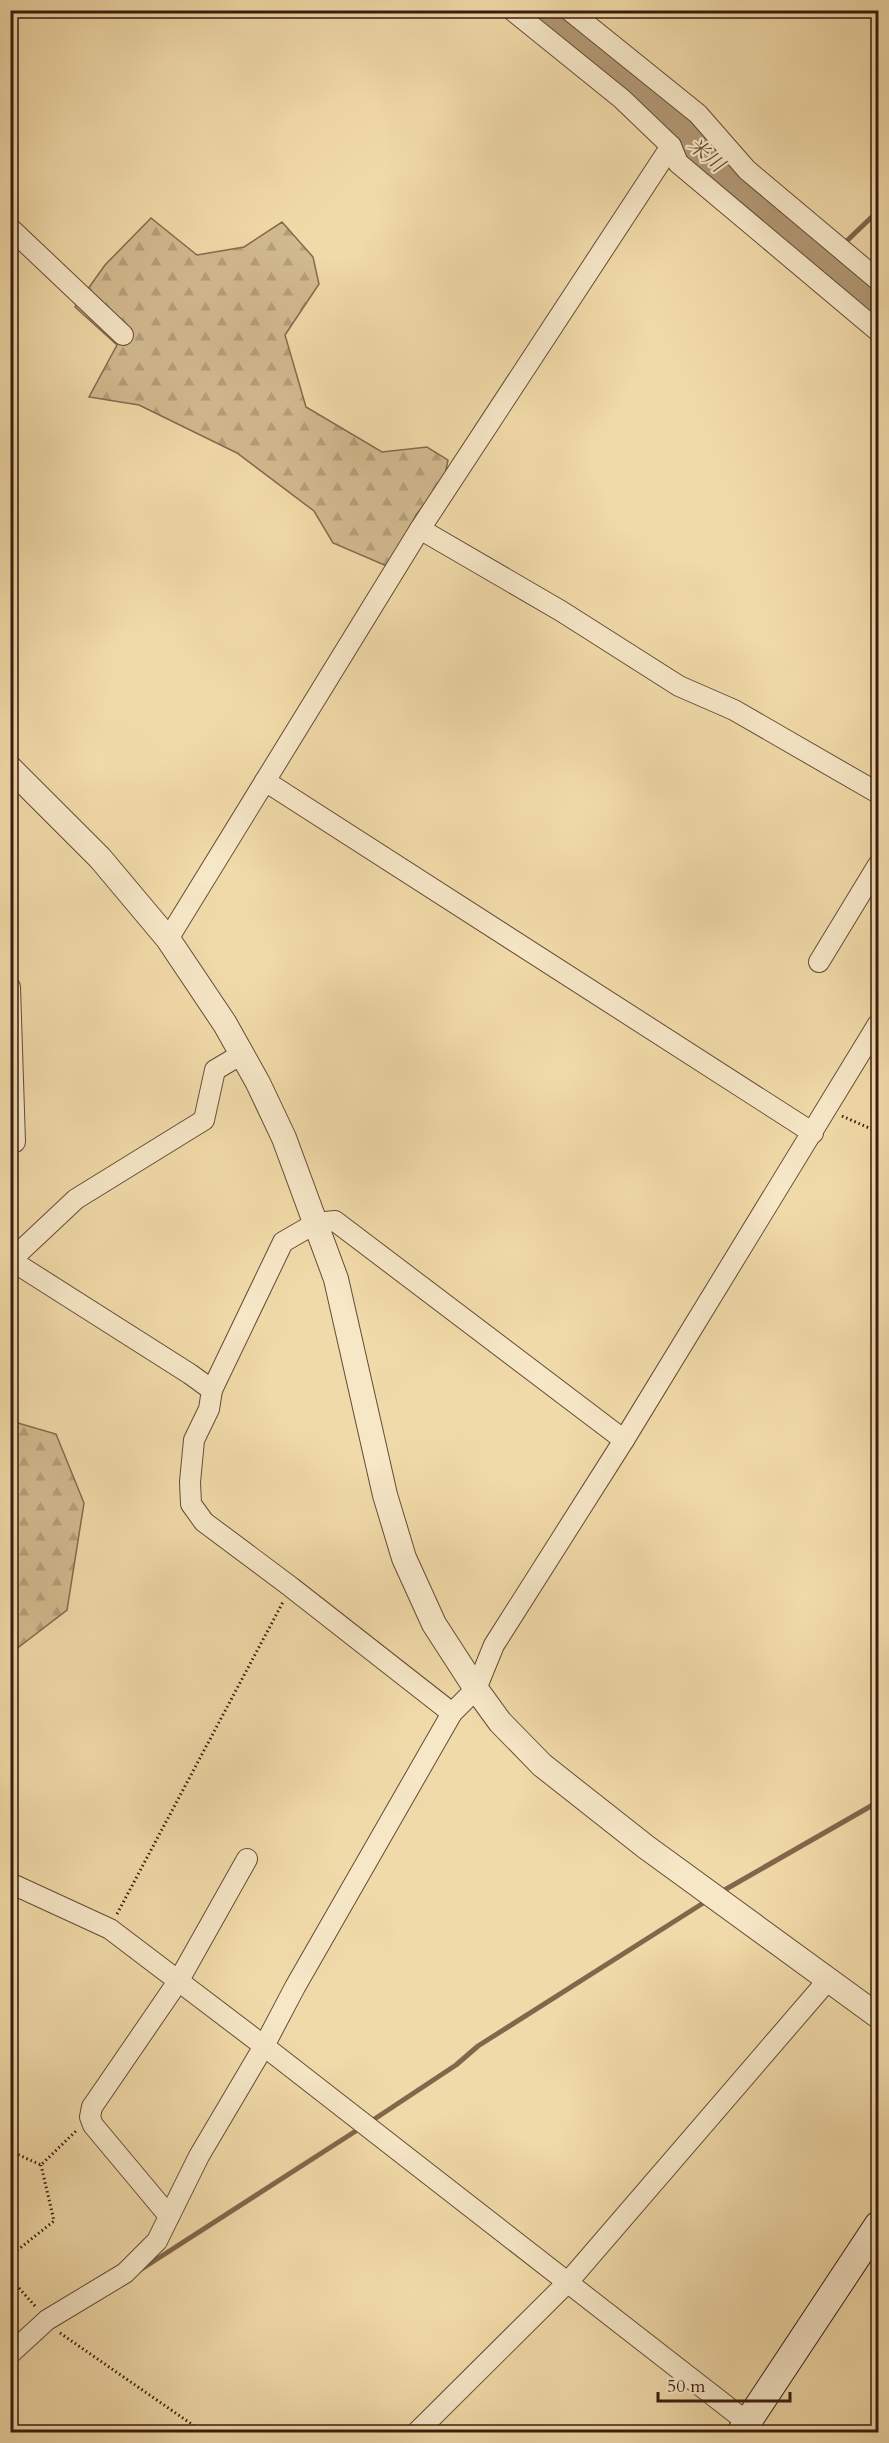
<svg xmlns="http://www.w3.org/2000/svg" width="889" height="2443" font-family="Cardo,'Noto Serif JP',serif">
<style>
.forest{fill:url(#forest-firs);stroke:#856a4f;stroke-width:1.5}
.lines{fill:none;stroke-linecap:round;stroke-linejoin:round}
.stream{stroke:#81674c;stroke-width:5}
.river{stroke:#b29975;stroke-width:32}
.minor-casing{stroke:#664b36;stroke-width:22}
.tertiary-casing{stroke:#664b36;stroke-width:26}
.secondary-casing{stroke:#381b0f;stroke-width:29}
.path{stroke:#381b0f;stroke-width:3;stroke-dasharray:1.5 3;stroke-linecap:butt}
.minor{stroke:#f6e7c7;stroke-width:20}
.tertiary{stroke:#f6e7c7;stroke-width:24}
.secondary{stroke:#f6e7c7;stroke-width:27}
.labels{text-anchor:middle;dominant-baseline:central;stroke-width:4.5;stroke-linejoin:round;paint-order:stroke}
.water-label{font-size:20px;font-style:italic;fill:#634733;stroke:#f6e7c7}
</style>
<defs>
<pattern id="forest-firs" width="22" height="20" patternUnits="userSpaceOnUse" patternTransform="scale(1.5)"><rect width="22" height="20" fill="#d2ba8f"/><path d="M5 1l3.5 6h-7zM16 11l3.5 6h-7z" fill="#b59f7a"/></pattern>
</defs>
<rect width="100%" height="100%" fill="#f1daa9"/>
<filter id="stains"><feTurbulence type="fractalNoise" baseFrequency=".00333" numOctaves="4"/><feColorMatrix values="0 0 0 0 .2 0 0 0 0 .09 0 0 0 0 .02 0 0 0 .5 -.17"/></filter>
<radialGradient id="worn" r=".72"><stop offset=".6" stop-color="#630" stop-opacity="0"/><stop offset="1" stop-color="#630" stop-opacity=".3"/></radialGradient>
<g class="forest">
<polygon points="151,218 197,255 244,247 282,222 313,257 319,284 285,335 306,407 382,452 427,447 448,460 444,480 416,515 389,567 333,543 314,511 237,453 139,405 89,397 117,345 75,307 105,265"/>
<polygon points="11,1421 56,1434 84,1503 67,1610 11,1653"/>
</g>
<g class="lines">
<g class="stream">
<polyline points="830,257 878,211"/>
<polyline points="721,1892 878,1802"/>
<polyline points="370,2122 456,2065 478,2046 708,1900"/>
<polyline points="140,2270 362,2127"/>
</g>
<polyline class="river" points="533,10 665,118 878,299"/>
<defs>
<g id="minor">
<polyline points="512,10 622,99 671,146 678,163 878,331"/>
<polyline points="569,10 698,114 747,170 878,280"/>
<polyline points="10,228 123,335"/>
<polyline points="420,529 671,146"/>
<polyline points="265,781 813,1133"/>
<polyline points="168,939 420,529 561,611 679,686 734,710 878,793"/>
<polyline points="819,962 878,865"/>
<polyline points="10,987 15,1142 10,1142"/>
<polyline points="10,1261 76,1199 204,1120 215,1070 242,1054"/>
<polyline points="10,1264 20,1266 190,1374 212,1390 209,1409 194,1440 190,1482 191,1504 204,1522 291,1587 452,1713"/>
<polyline points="212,1390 283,1242 316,1223 335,1221 624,1440"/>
<polyline points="10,1883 110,1929 264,2046 747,2422"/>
<polyline points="169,2216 93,2125 90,2117 92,2107 179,1980 247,1859"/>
<polyline points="10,2354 47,2320 125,2273 157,2241 199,2156 264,2046 295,1987 452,1713 476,1689 494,1645 624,1440 878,1024"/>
<polyline points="417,2432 568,2282 828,1980"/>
</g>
<polyline id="tertiary" points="10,768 100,858 168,939 225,1024 258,1083 284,1138 336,1279 385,1495 404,1558 434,1624 476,1689 500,1722 542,1765 646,1847 878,2016"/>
<polyline id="secondary" points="741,2432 878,2225"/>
</defs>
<use href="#minor" class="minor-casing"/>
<use href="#tertiary" class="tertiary-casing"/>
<use href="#secondary" class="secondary-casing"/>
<g class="path">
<polyline points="842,1116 878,1132"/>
<polyline points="117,1914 283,1602"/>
<polyline points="10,2151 41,2165 76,2131"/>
<polyline points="10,2256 54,2221 41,2165"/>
<polyline points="10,2278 35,2306"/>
<polyline points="60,2333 203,2432"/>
</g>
<use href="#minor" class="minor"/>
<use href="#tertiary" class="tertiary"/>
<use href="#secondary" class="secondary"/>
</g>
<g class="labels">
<g class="water-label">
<text transform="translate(706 155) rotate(40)">米川</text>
</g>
</g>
<rect width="889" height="2443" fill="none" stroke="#f1daa9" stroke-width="36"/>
<rect x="12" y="12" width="865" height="2419" fill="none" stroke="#381b0f" stroke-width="3"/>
<rect x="18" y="18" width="853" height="2407" fill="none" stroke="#381b0f" stroke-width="1.5"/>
<path d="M658 2392v9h132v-9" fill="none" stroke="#381b0f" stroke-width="3"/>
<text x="667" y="2392" font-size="18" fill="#381b0f" stroke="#f6e7c7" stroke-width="4.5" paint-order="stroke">50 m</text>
<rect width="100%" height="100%" filter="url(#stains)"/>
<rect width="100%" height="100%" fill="url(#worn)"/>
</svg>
